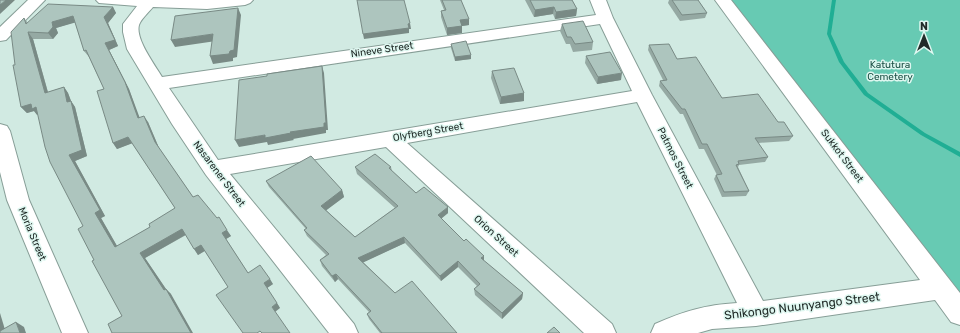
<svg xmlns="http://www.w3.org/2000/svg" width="960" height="333" font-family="Rubik,sans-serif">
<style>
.green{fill:#67cab3}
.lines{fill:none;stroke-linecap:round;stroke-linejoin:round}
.stream{fill:#20ae94;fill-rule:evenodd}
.minor-casing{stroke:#879e97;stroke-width:2}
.minor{fill:#fff;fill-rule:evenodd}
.wall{fill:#95a9a3;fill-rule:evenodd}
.shaded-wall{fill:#798a85}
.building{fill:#adc5be;stroke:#798a85;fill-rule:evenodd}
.labels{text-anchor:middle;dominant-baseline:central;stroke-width:3;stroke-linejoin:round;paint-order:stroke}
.street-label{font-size:10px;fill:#212b28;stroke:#def7f0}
.park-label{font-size:10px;fill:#1a4f44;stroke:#def7f0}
.near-street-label{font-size:12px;fill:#212b28;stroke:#def7f0}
</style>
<rect width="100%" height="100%" fill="#d1eae2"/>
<polygon class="green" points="723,0 960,0 960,313"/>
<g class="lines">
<polygon class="stream" points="832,0 836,0 831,34 844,62 868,93 925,133 960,152 960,157 921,135 864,95 839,62 827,34"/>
<defs>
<g id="minor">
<polygon points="28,0 45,0 6,40 0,41 0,27"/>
<path d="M96,0H253L250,3L245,5L207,9L153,7C149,12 141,19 139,25C135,39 155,65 162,77L596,15L590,0H606L613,18L652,95L763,301L920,280L715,0H731L960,293V325L951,322L935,300L756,326L712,329L698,333H651L655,324C684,311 705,305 737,303L637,102L407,143L612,324L616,333H584L386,147L230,174L354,324L358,333H329L206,175L172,124L127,49L123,32V24L137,6L99,3ZM600,24L632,91L218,160L169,88Z"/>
<polygon points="0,124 7,126 10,131 29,200 88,333 62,333 7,200 0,172"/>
</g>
</defs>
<use href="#minor" class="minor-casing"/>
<use href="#minor" class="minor"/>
</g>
<g class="wall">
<polygon points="440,0 461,0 469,25 462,26 462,33 447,35 441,17 441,11 444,10"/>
<polygon points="525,0 572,0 577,9 576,16 555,19 553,14 534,17"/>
<polygon points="669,0 698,0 707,13 705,18 680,21 668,3"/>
<path d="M113,7L116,13L108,23L118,46L109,50L129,89L139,118L148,122L159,148L193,197L231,236L226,239L248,273L273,284L267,288L280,308L228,287L205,251L198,255L186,235L145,258L166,289L171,294L122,316L94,260L83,226L38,115L34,111L27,113L21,107L15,65L24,18L28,23ZM75,22L84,51L89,57L104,89L113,143L117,149L132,143L175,208L150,227L117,246L101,218L105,216L75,161L87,156L75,107L71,101L68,93L64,87L48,92L33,39H53L58,33L56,28Z"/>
<polygon points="562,24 593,42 592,50 573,52 570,44 566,44 560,31"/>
<polygon points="451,44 471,55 471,59 455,61 451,48"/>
<polygon points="649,45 677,59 722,98 778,122 793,136 789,141 758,143 768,157 765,162 739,165 738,167 749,191 746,196 722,197 714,179 716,175 717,175 704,149 699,149 683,114 680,114 659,86 660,81 663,80 648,50"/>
<polygon points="586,56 621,80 597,84 585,63"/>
<polygon points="492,71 524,93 524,101 500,104 491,78"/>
<polygon points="355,167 391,167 392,171 416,193 448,213 441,219 464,241 484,256 484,261 523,293 522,299 502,319 475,295 474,289 477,286 458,267 441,281 405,243 363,262 395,293 457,333 380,333 369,319 367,314 369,312 338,279 335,282 322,266 320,260 326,255 307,236 304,230 306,229 269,187 266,181 342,190 344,197 326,210 355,237 395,208 357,174"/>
</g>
<g class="shaded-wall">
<polygon points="6,0 15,0 0,14 0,5"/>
<polygon points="113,7 116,13 108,23 118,46 109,50 129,89 142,124 138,118 105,43 104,17"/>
<polygon points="554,7 553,14 534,17 535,10"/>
<polygon points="238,8 241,15 237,57 233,58 233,61 213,64 210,56"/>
<polygon points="577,9 576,16 555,19 556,12"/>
<polygon points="73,16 77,22 56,28 58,33 53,39 48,33 52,22"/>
<polygon points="469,19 469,25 462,26 462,33 447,35 447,28 460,20"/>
<polygon points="410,23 411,29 409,29 409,33 364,39 363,34"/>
<polygon points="28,32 33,39 50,100 45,93"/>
<polygon points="213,34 216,41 175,47 171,40"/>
<polygon points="471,55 471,59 455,61 455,57"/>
<polygon points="322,66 324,73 328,130 326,130 326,133 293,139 294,140 268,145 267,142 239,147 235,140 265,135 290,132"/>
<polygon points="622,73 621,80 597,84 598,77"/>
<polygon points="64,87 68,93 71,101 75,107 87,156 75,161 105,216 101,218 121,253 115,247 95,213 69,155 67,102"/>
<polygon points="524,93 524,101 500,104 501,97"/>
<polygon points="31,104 36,107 42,113 37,115 34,111 27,113 21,107"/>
<polygon points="144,116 148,122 159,148 155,142"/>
<polygon points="128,137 133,143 117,149 113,143"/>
<polygon points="342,190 344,197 324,212 321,206"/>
<polygon points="448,207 448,213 438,221 438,215"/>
<polygon points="182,229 187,234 145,258 168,292 166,289 171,294 193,333 191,333 164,290 140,253"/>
<polygon points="227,230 231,236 226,239 222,233"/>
<polygon points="404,237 405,243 360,264 358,258"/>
<polygon points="201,245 206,250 198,255 194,249"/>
<polygon points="484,256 484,262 481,258"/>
<polygon points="458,261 458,267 441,281 440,276"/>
<polygon points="336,274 338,279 335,282 332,276"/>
<polygon points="270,279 273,284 267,288 264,283"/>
<polygon points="523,293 522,299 502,319 502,313"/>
<polygon points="277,303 280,308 275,312 272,307"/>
<polygon points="0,313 6,333 0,333"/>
<polygon points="16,322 24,327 26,333 20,333"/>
</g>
<g class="building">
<polygon points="0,0 6,0 0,5"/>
<polygon points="357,0 404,0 410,23 408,24 409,28 363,34"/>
<polygon points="442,0 461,0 469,19 460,20 462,26 447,28 441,11 446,10"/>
<polygon points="530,0 572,0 577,9 556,12 554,7 535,10"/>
<polygon points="672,0 698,0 707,13 682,15"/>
<path d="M48,4L113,7L104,17L115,40L105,43L125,82L138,118L144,116L155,142L193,197L198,195L217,218L219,217L227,230L222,233L248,273L260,265L270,279L264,283L277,303L272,307L290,333H262L260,331L257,333H243L216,295L228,287L201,245L194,249L182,229L140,253L164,290L166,289L191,333H112L108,324L122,316L92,261L94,260L78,229L83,226L50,162L45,147L36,107L32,109L31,104L21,107L13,65H15L11,32L24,18L26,24ZM73,16L84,51L86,50L104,89L97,91L113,143L128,137L175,208L149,224L150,227L115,247L95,213L100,210L69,155L82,150L71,101L67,102L64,87L45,93L28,32L48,33L53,27L52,22Z"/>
<polygon points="238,8 234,50 230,51 229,54 210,56 213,34 171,40 175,16"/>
<polygon points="583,21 593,42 575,44 571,37 567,37 562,24"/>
<polygon points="466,41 471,55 455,57 451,44"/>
<polygon points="669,44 677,59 696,57 722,98 758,94 778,122 784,122 793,136 755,138 768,157 738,161 739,164 736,165 749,191 724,192 716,175 722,174 707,144 702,144 685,109 682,109 660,81 667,80 649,45"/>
<polygon points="610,52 622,73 598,77 586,56"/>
<polygon points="322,66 326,123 324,123 324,127 290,132 291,133 265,138 265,135 235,140 239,80 267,76 267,74"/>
<polygon points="514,68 524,93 501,97 492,71"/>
<polygon points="375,154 391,167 389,168 416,193 424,187 448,207 438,215 464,241 466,239 484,256 481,258 523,293 502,313 474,289 480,284 458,261 440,276 404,237 358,258 395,293 412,281 457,333 382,333 367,314 371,311 336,274 332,276 320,260 329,254 304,230 307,228 266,181 311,156 342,190 321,206 355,237 398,206 355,167"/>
<polygon points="16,322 20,333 0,333 0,331"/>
<polygon points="554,327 560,333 547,333"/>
</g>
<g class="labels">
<g class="street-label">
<text transform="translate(382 50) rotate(-8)">Nineve Street</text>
<text transform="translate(428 132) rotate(-10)">Olyfberg Street</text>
<text transform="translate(842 156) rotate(53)">Sukkot Street</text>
<text transform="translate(675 158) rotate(63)">Patmos Street</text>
<text transform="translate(219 174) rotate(53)">Nasarener Street</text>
<text transform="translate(32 234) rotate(67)">Moria Street</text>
<text transform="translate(496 236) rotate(42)">Orion Street</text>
</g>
<g class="park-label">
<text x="890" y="65">Katutura<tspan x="890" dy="12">Cemetery</tspan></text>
</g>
<g class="near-street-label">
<text transform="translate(802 306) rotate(-7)">Shikongo Nuunyango Street</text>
</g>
</g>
<g transform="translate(924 36)" stroke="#def7f0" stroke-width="3" paint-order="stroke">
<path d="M0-3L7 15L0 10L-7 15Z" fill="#212b28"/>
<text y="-6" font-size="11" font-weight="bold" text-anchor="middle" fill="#212b28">N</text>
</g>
</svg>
